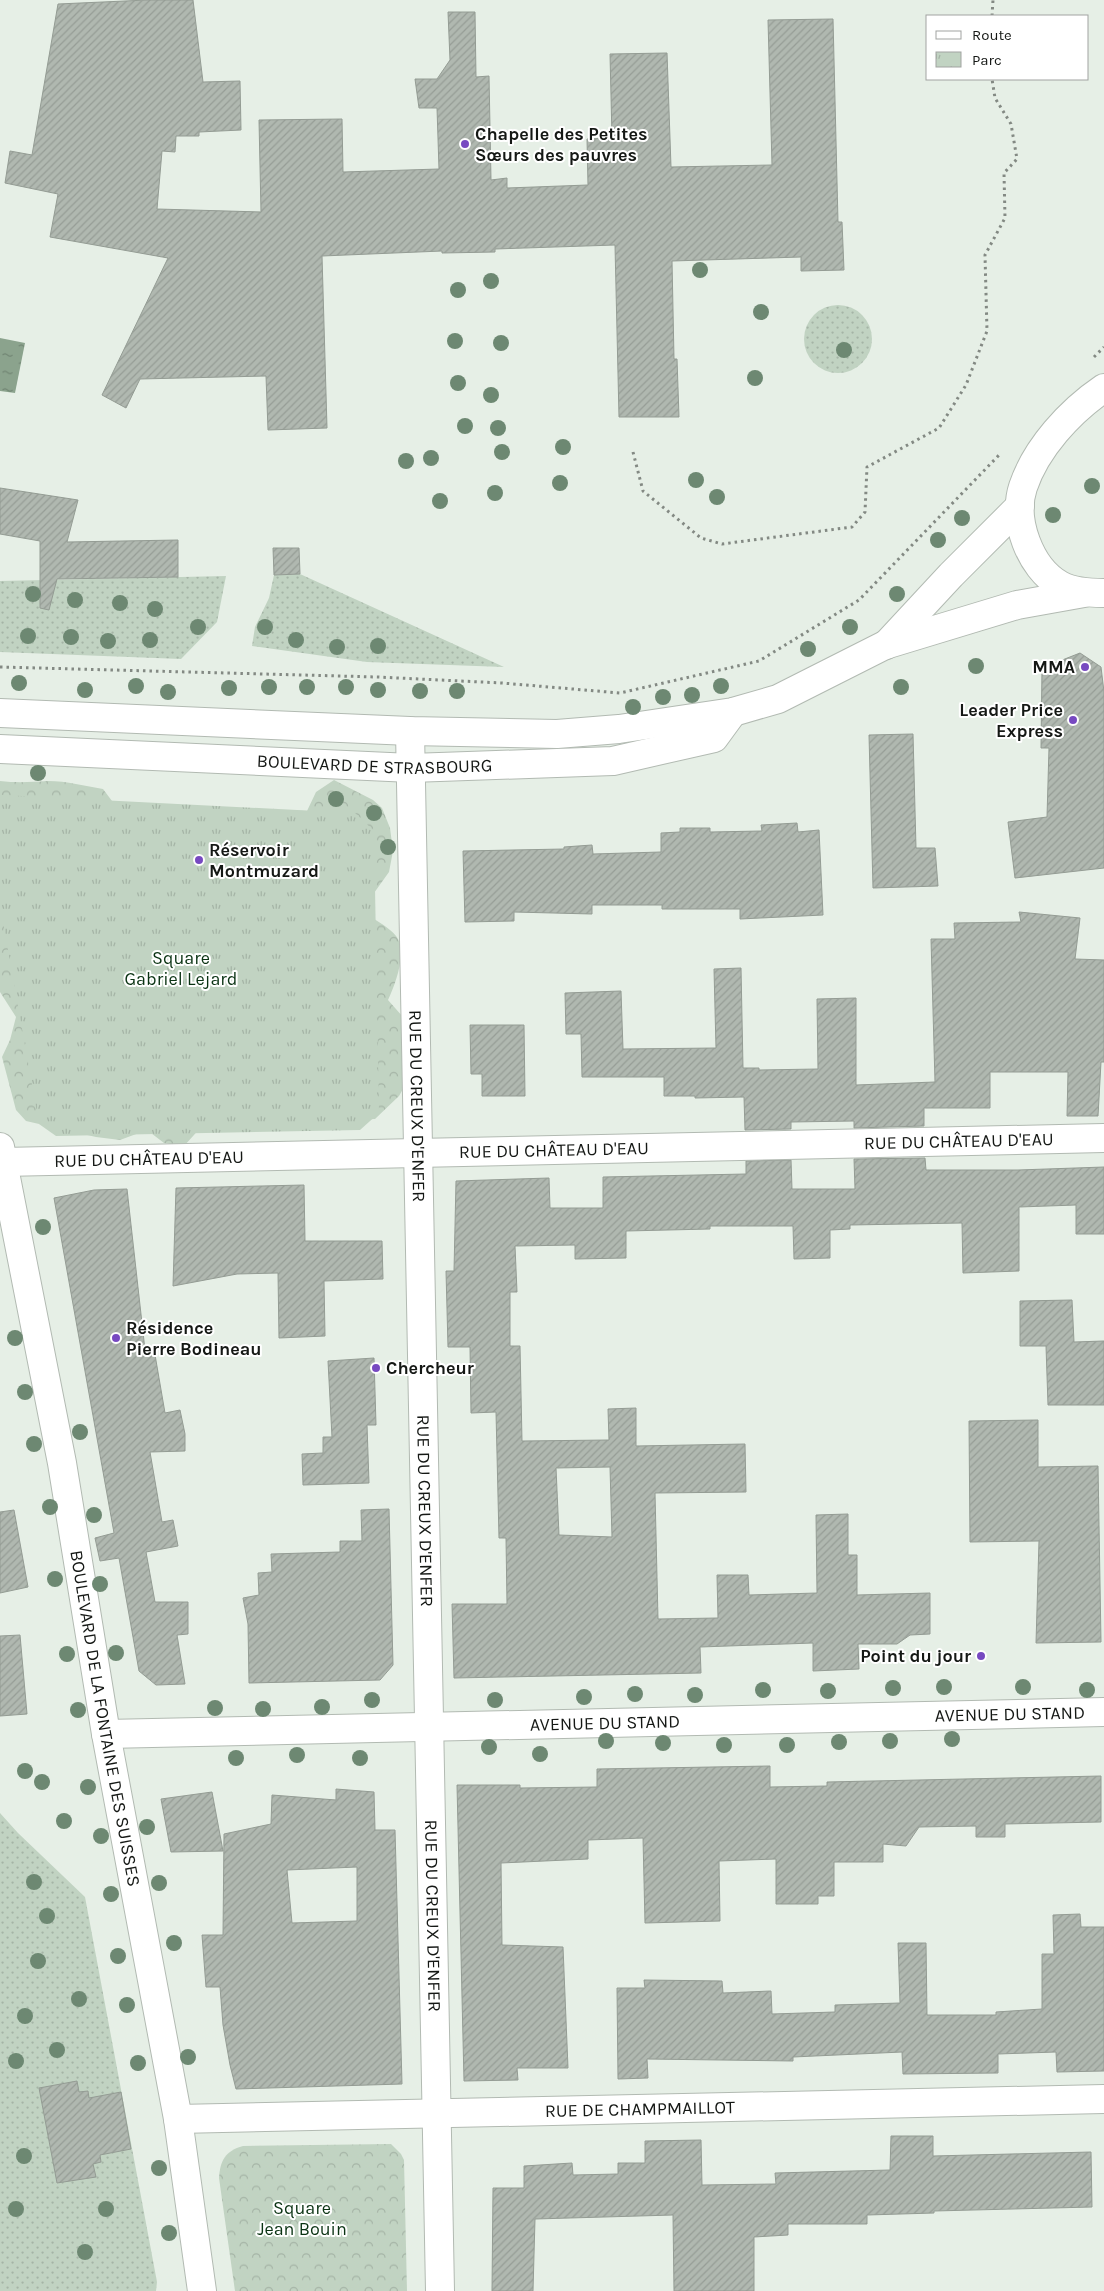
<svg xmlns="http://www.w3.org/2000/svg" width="1104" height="2291" font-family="Karla,sans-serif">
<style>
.grass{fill:url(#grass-dots)}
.forest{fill:url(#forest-crowns)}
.park{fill:url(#park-tufts)}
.water{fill:url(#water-ripples)}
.building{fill:url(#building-hatch);stroke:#949c94;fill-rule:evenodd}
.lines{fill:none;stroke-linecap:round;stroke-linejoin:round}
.street-casing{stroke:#b2bab2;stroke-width:30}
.secondary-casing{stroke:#b2bab2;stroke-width:30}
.path{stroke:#838983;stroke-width:3;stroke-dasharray:2.5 4;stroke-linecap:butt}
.street{stroke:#fff;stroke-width:28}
.secondary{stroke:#fff;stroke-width:28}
.tree{fill:#6d8872}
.poi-dot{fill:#7749c1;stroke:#fff;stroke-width:2}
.labels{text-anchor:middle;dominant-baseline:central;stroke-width:4;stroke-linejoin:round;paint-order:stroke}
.poi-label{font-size:18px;font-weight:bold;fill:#151815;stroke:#fff;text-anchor:start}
.street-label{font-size:18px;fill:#151815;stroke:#fff}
.park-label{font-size:18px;fill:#0a3313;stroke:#fff}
</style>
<defs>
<pattern id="grass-dots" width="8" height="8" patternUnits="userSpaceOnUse" patternTransform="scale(1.25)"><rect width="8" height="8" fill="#c1d3c2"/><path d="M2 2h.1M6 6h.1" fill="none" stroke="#a5b4a6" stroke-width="1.8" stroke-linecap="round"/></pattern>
<pattern id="forest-crowns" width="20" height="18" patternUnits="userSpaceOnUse" patternTransform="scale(1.25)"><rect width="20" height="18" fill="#c1d3c2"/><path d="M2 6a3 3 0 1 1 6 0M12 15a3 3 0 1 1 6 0" fill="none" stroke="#a5b4a6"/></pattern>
<pattern id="park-tufts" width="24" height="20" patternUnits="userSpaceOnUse" patternTransform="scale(1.25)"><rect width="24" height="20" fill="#c1d3c2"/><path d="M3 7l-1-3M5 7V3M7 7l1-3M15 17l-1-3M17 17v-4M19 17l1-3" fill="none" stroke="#a5b4a6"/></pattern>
<pattern id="water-ripples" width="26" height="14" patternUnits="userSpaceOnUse" patternTransform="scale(1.25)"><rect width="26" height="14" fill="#8ba38d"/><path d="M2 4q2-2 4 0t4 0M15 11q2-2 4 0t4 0" fill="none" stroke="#708472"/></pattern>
<pattern id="building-hatch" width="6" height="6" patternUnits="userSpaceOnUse" patternTransform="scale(1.25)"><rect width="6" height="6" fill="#b0b8b0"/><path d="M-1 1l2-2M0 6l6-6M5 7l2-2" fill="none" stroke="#969d96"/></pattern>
</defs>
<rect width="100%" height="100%" fill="#e6efe6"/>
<g class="grass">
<circle cx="838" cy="339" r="34"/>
<polygon points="300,574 504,667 367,662 252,646 255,627 269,598 274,575"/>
<polygon points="226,576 217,622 181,659 0,652 0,581"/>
<polygon points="0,1813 18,1833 85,1897 157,2282 156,2291 0,2291"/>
</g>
<g class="forest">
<path d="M334,780L373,800L382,808L390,828L393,851L389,872L369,900L368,915C377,921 390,928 396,936C408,951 395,985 388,1000L403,1017L411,1075L399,1096L375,1119L203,1125L184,1146L164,1143L147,1130L120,1140L96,1137L26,1121L16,1110L2,1057L10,1040L16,1017L0,992V781C17,783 31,782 48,781C67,781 85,786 103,789L115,805L307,811L316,792Z"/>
<path d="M391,2144L401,2154L404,2160L407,2291H235L219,2178C220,2161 225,2151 243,2146Z"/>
</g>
<polygon class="park" points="2,795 355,813 374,831 379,1113 360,1130 56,1136 39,1124 0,905 0,797"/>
<polygon class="water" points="0,338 25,343 15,393 0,391"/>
<g class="building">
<polygon points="147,0 193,0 203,82 240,81 241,130 199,132 199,136 176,136 175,152 162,151 157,209 261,212 259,120 342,119 343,172 439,169 437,108 419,108 415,79 437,79 450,60 448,12 475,12 476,77 489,76 491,180 507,178 507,188 588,185 587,139 612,138 610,54 667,53 671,167 772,165 768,20 833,19 838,222 842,222 844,270 801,271 801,257 672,261 674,359 677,359 679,417 619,417 615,245 495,249 495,252 442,253 442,251 322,256 327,428 268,430 266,376 140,379 126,408 102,395 168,258 50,237 58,194 5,183 10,151 32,155 58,4"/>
<polygon points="0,488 78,500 67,542 178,540 178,577 57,579 49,610 40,608 40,541 0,534"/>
<polygon points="273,548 299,548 300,574 274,575"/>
<polygon points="1080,653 1101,667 1104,692 1104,868 1015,878 1008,822 1047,817 1049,748 1041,748 1042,668"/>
<polygon points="913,734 916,848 935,848 938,886 873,888 869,735"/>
<polygon points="797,823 798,832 819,830 823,915 740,919 740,909 662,909 662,905 592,905 592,914 514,912 514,921 465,922 463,851 564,849 564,847 592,845 593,854 661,852 661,833 680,832 680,828 710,828 710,832 762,831 761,825"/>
<polygon points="1019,912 1080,918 1075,959 1104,960 1104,1062 1101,1062 1098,1116 1067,1116 1068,1072 990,1072 990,1108 924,1108 924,1126 854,1128 854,1121 791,1122 791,1129 745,1130 744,1097 695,1098 695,1096 664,1096 664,1077 582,1077 581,1034 566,1034 565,993 621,991 623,1049 716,1048 714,969 741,968 743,1068 759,1068 759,1070 818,1069 817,999 856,998 856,1085 935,1082 931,939 955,939 954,923 1021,922"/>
<polygon points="470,1025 524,1025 525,1096 482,1096 482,1074 471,1074"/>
<path d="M925,1158L926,1170H1018L1104,1167V1234H1076V1205L1019,1207V1271L963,1273L962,1223L850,1225V1229L830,1230V1258L794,1259L793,1226H710V1229L626,1231V1258L575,1259V1245L515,1246L517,1292H510V1346H520L522,1441L609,1440L608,1409L636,1408V1446L745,1444L746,1492L655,1493L658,1619L718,1618L717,1575H748L749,1595L817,1593L816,1515L848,1514V1555H857V1595L930,1593V1634L910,1635L897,1644H858L859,1669L813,1671V1643L700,1647L701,1673L454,1678L452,1604H507L506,1538H499L496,1412L471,1413L470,1347H448L446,1271H454L456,1181L549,1178L550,1208H603V1177L746,1174V1161L791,1160L792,1189H855L854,1159ZM610,1467L612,1537L559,1535L556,1468Z"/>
<polygon points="304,1185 305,1241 382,1241 383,1279 324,1281 325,1336 279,1338 278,1273 237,1274 173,1286 176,1188"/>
<polygon points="127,1189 145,1350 154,1349 165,1413 180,1410 185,1434 185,1451 150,1452 162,1522 173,1520 178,1546 146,1552 155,1602 188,1602 188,1634 177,1635 185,1684 156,1685 139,1671 119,1558 100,1561 95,1538 114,1533 54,1198 94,1190"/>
<polygon points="1072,1300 1074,1342 1104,1341 1104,1405 1048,1405 1046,1346 1020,1346 1020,1301"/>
<polygon points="374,1358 376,1425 367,1425 369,1483 303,1485 302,1454 323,1453 323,1437 332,1437 328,1361"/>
<polygon points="1038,1420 1038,1467 1098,1466 1101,1642 1036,1643 1039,1541 970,1542 969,1421"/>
<polygon points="389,1509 393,1665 380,1680 249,1683 248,1624 243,1598 259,1595 258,1573 272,1572 271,1554 340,1552 340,1541 362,1541 361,1510"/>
<polygon points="14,1510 28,1587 0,1593 0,1512"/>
<polygon points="20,1635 27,1714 0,1716 0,1636"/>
<polygon points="770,1766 770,1787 827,1786 827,1782 1101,1776 1101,1822 1005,1824 1005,1837 976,1837 976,1826 919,1827 906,1846 883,1844 883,1862 834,1862 834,1896 818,1896 818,1904 776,1904 776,1859 719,1861 720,1921 645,1923 643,1838 588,1840 588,1859 501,1863 502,1945 563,1947 568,2068 517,2068 518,2080 464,2081 457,1785 520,1785 520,1788 597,1787 597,1769"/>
<path d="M336,1789L374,1792L375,1830H395L402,2084L236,2089L230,2065L223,2025L220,1987H206L202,1935H223L224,1834L271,1824L272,1795L336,1800ZM357,1867V1921L292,1923L287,1870Z"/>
<polygon points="212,1792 223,1851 171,1852 161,1799"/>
<polygon points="1080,1914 1081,1927 1104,1927 1104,2071 1057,2072 1056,2052 998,2054 998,2073 903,2074 902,2052 793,2057 793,2061 647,2059 648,2078 618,2079 617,1988 645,1988 644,1980 722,1981 723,1993 771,1991 772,2014 835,2012 835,2005 900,2003 898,1943 926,1943 927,2015 996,2015 996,2012 1042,2009 1042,1954 1054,1954 1053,1915"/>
<polygon points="77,2081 79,2092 88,2091 89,2098 121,2092 131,2149 100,2155 101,2162 93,2164 96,2177 57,2183 39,2088"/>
<polygon points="891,2136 933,2136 933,2156 1091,2152 1092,2207 934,2211 934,2213 867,2215 867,2224 788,2224 788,2235 754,2237 754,2291 674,2291 673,2215 535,2219 533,2291 492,2291 493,2188 524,2188 524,2166 572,2163 573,2175 618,2174 618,2163 645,2163 645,2141 701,2140 702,2185 776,2184 775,2173 890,2170"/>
</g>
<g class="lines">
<defs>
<g id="street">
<path id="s1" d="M410,731L440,2291"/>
<path id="s2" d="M0,1147L62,1463L106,1734L178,2119L202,2291"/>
<path id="s3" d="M3,1162L1104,1138"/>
<path id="s4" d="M106,1734L1104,1712"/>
<path id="s5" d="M178,2119L1104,2099"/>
</g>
<g id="secondary">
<path d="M1104,388C1070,411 1036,448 1023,487C1012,520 1030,568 1060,585C1073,592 1089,593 1104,593"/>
<polyline points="886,645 951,575 1020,506"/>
<polyline points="0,713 410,731 557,734 619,729 733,712 778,699 885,645 1017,605 1084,593"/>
<path id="s6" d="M0,749L411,768L613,761L714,738L733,712"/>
</g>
</defs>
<use href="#street" class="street-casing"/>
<use href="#secondary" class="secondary-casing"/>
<g class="path">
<polyline points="992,16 993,0"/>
<polyline points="1094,357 1104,347"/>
<polyline points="633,452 643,491 701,538 722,544 852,527 865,512 867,467 939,428 966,385 987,331 985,255 1005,218 1004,173 1017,159 1011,124 995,98 992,79"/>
<polyline points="0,667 377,677 502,683 620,693 759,661 859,600 1001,453"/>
</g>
<use href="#street" class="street"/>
<use href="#secondary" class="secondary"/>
</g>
<g class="tree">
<circle cx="700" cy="270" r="8"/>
<circle cx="491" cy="281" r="8"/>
<circle cx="458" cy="290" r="8"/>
<circle cx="761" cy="312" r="8"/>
<circle cx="455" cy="341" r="8"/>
<circle cx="501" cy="343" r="8"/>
<circle cx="844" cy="350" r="8"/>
<circle cx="755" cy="378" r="8"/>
<circle cx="458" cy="383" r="8"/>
<circle cx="491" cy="395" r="8"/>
<circle cx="465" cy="426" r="8"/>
<circle cx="498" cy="428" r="8"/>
<circle cx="563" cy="447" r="8"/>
<circle cx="502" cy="452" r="8"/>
<circle cx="431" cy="458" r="8"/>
<circle cx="406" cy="461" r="8"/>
<circle cx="696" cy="480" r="8"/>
<circle cx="560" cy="483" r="8"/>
<circle cx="1092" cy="486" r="8"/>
<circle cx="495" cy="493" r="8"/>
<circle cx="717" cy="497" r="8"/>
<circle cx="440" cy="501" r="8"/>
<circle cx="1053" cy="515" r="8"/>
<circle cx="962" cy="518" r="8"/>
<circle cx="938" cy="540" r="8"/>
<circle cx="33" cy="594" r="8"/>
<circle cx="897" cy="594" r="8"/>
<circle cx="75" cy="600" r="8"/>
<circle cx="120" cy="603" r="8"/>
<circle cx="155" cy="609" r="8"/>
<circle cx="198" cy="627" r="8"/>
<circle cx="265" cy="627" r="8"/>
<circle cx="850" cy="627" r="8"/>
<circle cx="28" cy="636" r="8"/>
<circle cx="71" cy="637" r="8"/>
<circle cx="150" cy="640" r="8"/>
<circle cx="296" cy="640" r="8"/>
<circle cx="108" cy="641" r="8"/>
<circle cx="378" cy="646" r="8"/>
<circle cx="337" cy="647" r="8"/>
<circle cx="808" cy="649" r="8"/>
<circle cx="976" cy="666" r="8"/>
<circle cx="19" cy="683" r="8"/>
<circle cx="136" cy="686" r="8"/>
<circle cx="721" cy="686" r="8"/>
<circle cx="269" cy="687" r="8"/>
<circle cx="307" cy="687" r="8"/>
<circle cx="346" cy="687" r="8"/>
<circle cx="901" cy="687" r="8"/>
<circle cx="229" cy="688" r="8"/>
<circle cx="85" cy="690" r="8"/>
<circle cx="378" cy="690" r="8"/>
<circle cx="420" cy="691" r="8"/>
<circle cx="457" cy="691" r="8"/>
<circle cx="168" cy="692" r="8"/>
<circle cx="692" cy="695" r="8"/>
<circle cx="663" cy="697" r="8"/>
<circle cx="633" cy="707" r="8"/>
<circle cx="38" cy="773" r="8"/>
<circle cx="336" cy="799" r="8"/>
<circle cx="374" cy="813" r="8"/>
<circle cx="388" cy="847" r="8"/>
<circle cx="43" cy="1227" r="8"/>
<circle cx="15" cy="1338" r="8"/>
<circle cx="25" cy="1392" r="8"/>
<circle cx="80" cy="1432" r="8"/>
<circle cx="34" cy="1444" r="8"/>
<circle cx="50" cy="1507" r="8"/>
<circle cx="94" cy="1515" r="8"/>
<circle cx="55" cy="1579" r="8"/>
<circle cx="100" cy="1584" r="8"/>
<circle cx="116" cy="1653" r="8"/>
<circle cx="67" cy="1654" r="8"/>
<circle cx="944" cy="1687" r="8"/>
<circle cx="1023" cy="1687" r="8"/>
<circle cx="893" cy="1688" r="8"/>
<circle cx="763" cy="1690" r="8"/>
<circle cx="1087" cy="1690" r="8"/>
<circle cx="828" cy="1691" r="8"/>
<circle cx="635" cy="1694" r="8"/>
<circle cx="695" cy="1695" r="8"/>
<circle cx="584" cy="1697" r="8"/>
<circle cx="372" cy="1700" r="8"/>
<circle cx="495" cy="1700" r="8"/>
<circle cx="322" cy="1707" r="8"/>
<circle cx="215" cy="1708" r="8"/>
<circle cx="263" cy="1709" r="8"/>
<circle cx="78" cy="1710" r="8"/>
<circle cx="952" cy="1739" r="8"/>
<circle cx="606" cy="1741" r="8"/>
<circle cx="890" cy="1741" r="8"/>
<circle cx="839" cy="1742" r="8"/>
<circle cx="663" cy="1743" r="8"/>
<circle cx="724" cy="1745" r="8"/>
<circle cx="787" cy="1745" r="8"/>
<circle cx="489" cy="1747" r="8"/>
<circle cx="540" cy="1754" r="8"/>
<circle cx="297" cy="1755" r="8"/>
<circle cx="236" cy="1758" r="8"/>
<circle cx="360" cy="1758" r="8"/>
<circle cx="25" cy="1771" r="8"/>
<circle cx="42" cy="1782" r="8"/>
<circle cx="88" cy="1787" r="8"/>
<circle cx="64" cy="1821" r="8"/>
<circle cx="147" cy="1827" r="8"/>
<circle cx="101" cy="1836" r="8"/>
<circle cx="34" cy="1882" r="8"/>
<circle cx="159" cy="1883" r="8"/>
<circle cx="111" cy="1894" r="8"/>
<circle cx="47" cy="1916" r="8"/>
<circle cx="174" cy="1943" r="8"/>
<circle cx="118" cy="1956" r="8"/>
<circle cx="38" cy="1961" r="8"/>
<circle cx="79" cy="1999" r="8"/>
<circle cx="127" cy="2005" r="8"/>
<circle cx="25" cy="2016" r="8"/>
<circle cx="57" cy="2050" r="8"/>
<circle cx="188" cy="2057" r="8"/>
<circle cx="16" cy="2061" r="8"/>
<circle cx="138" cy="2063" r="8"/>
<circle cx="24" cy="2156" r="8"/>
<circle cx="159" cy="2168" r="8"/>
<circle cx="16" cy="2209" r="8"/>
<circle cx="106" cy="2209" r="8"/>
<circle cx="169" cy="2233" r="8"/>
<circle cx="85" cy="2252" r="8"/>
</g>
<g class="poi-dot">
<circle cx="465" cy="144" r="5"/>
<circle cx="1085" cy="667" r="5"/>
<circle cx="1073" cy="720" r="5"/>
<circle cx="199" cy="860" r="5"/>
<circle cx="116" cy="1338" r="5"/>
<circle cx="376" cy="1368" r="5"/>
<circle cx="981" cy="1656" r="5"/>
</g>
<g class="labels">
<g class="poi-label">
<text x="475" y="134">Chapelle des Petites<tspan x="475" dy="21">Sœurs des pauvres</tspan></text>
<text x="1075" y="667" text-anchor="end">MMA</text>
<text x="1063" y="710" text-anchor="end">Leader Price<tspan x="1063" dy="21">Express</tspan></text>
<text x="209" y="850">Réservoir<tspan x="209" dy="21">Montmuzard</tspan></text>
<text x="126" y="1328">Résidence<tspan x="126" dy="21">Pierre Bodineau</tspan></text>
<text x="386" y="1368">Chercheur</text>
<text x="971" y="1656" text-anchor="end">Point du jour</text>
</g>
<g class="street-label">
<text stroke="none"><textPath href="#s6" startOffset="375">BOULEVARD DE STRASBOURG</textPath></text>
<text stroke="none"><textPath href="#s1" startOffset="375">RUE DU CREUX D'ENFER</textPath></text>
<text stroke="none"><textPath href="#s3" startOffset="956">RUE DU CHÂTEAU D'EAU</textPath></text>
<text stroke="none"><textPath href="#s3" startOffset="551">RUE DU CHÂTEAU D'EAU</textPath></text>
<text stroke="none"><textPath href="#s3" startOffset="146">RUE DU CHÂTEAU D'EAU</textPath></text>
<text stroke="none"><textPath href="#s1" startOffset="780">RUE DU CREUX D'ENFER</textPath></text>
<text stroke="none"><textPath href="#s4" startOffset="904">AVENUE DU STAND</textPath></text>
<text stroke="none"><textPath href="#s2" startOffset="581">BOULEVARD DE LA FONTAINE DES SUISSES</textPath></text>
<text stroke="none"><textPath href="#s4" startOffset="499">AVENUE DU STAND</textPath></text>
<text stroke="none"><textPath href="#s1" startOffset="1185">RUE DU CREUX D'ENFER</textPath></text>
<text stroke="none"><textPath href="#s5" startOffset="462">RUE DE CHAMPMAILLOT</textPath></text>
</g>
<g class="park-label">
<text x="181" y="958">Square<tspan x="181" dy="21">Gabriel Lejard</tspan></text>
<text x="302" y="2208">Square<tspan x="302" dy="21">Jean Bouin</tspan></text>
</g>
</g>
<rect x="926" y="15" width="162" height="65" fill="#ffffff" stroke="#a1a3a1"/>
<rect x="936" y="31" width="25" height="8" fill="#ffffff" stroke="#a1a3a1"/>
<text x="972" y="40" font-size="15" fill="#151815">Route</text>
<rect x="936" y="52" width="25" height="15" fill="url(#park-tufts)" stroke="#a1a3a1"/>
<text x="972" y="65" font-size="15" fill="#151815">Parc</text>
</svg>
